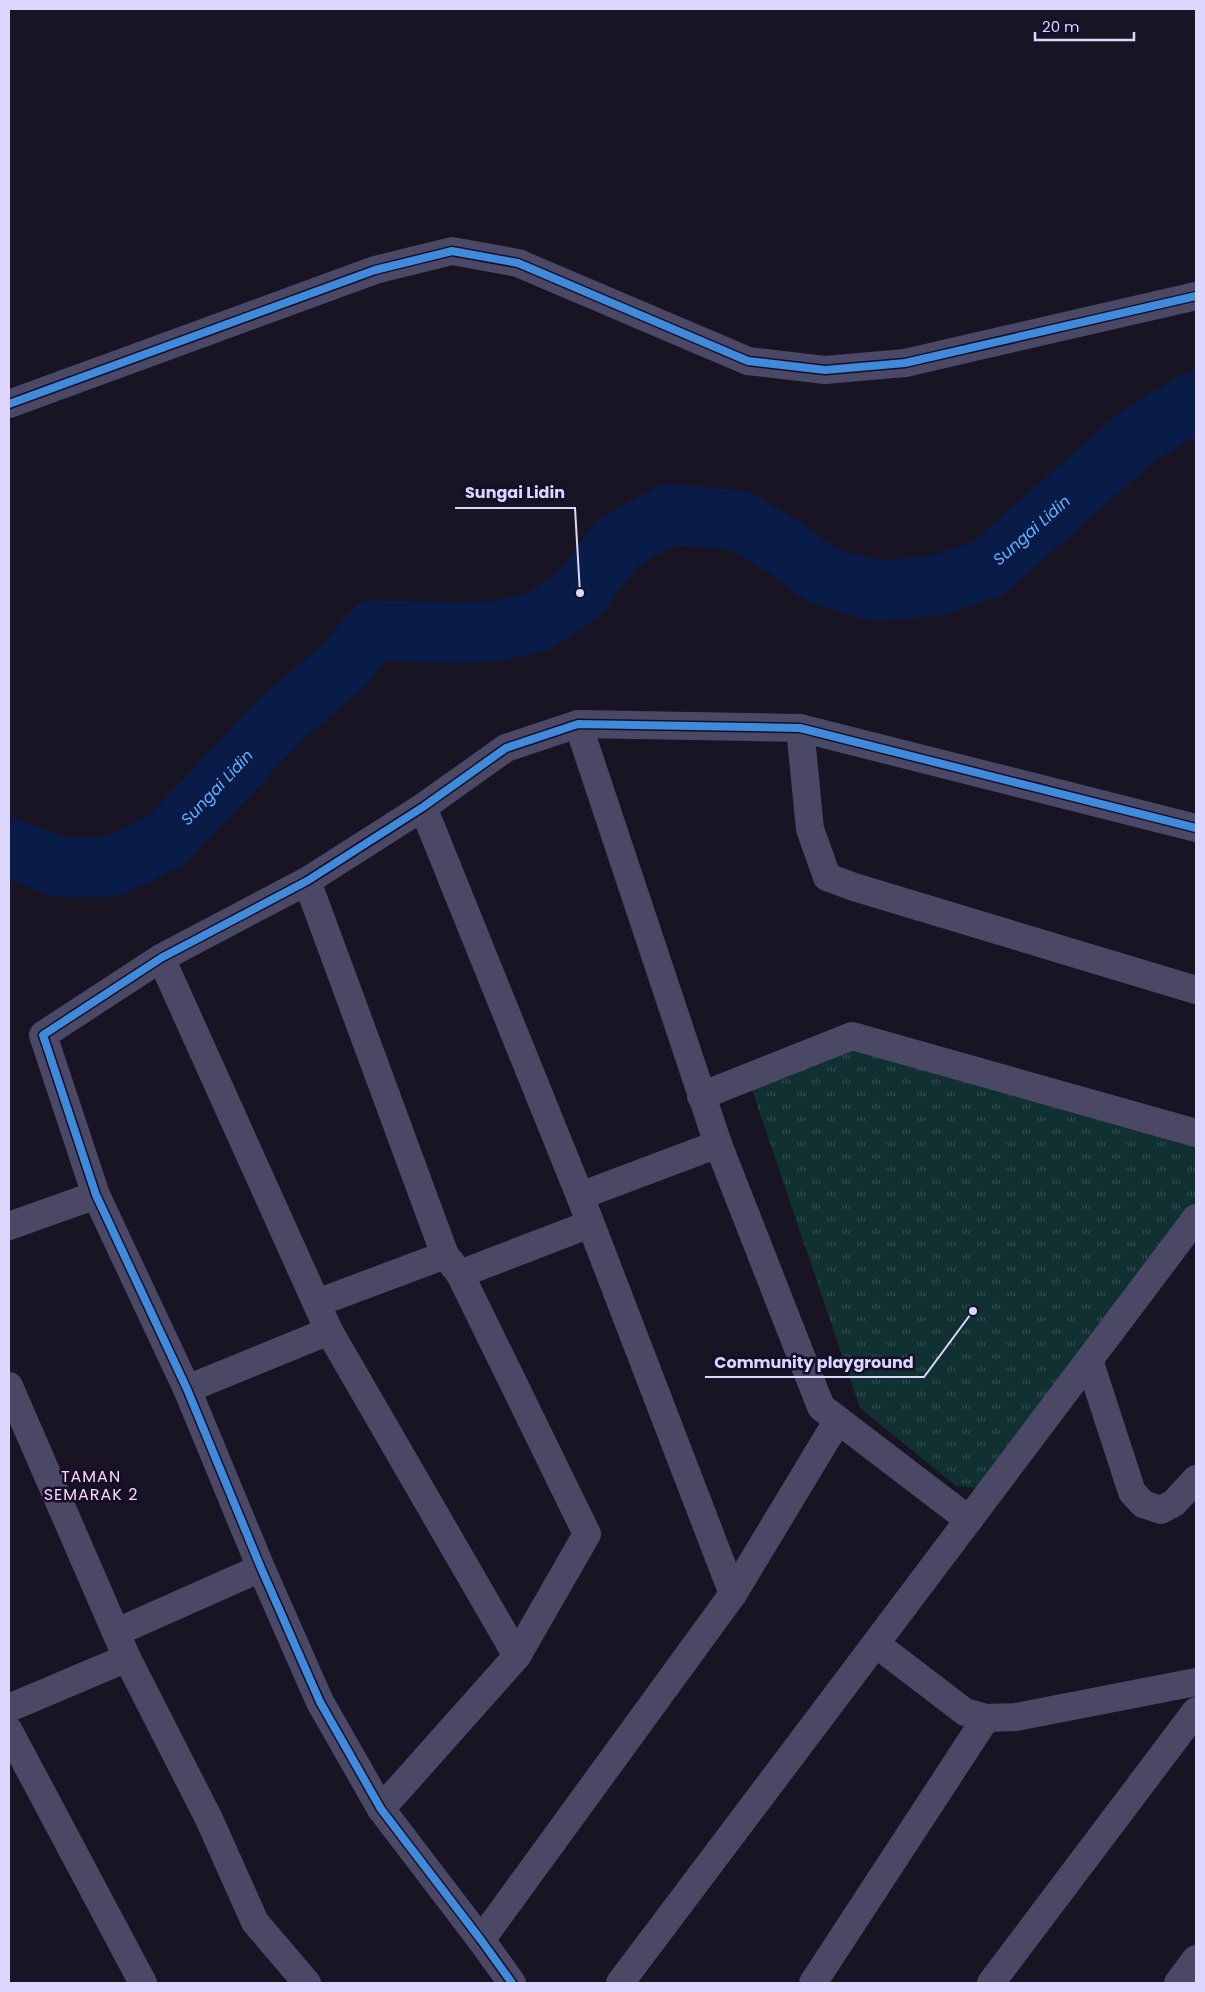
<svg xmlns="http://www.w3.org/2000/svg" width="1205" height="1992" font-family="Poppins,sans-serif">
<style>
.park{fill:url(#park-tufts)}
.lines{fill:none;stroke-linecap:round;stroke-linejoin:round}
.river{stroke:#081c47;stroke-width:60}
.minor{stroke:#4a4865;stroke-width:28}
.cycleway-casing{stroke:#140e2a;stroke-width:11}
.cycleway{stroke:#408adc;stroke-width:8}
.labels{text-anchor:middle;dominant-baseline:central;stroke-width:5;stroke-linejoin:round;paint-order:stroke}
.water-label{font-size:16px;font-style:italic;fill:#64b2ff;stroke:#140e2a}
.neighbourhood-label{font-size:16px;letter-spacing:1px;fill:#ffd8f0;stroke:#140e2a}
.leader{fill:none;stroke:#ddd6ff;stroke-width:2}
.callout-dot{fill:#ddd6ff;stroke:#140e2a;stroke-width:2}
.callout-label{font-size:16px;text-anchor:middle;font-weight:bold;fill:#ddd6ff;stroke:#140e2a;stroke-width:5;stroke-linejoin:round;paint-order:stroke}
</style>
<defs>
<pattern id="park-tufts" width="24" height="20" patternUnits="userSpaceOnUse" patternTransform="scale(1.25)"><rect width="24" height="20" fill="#113032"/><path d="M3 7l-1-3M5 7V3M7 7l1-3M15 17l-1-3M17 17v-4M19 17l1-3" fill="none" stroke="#334d51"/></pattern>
</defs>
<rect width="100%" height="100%" fill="#181424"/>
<polygon class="park" points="893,1033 1196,1131 1196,1214 979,1488 956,1486 860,1408 750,1084"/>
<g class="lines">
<path class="river" id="s1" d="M9,848L61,867H111L167,840L281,719L342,667L374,630L460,633L496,631L540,621L580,593L617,543L669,514L738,520L783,546L823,576L876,591L935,586L987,569L1138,436L1196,401"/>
<g class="minor">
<polyline points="9,404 375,270 452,251 518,263 748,361 825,370 905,363 1196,296"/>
<polyline points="578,724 718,1144 821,1407 969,1520"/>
<polyline points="800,728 810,829 827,877 854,887 1196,990"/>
<polyline points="423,807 580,1196 733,1594"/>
<polyline points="307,881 445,1255 460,1274 587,1534 517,1656 381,1809"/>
<polyline points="161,958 329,1331 517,1656"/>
<polyline points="701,1096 852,1036 1196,1133"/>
<polyline points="580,1196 718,1144"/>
<polyline points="9,1226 96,1195"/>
<polyline points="460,1274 590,1224"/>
<polyline points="317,1303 445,1255"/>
<polyline points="1089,1360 1132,1492 1143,1504 1161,1510 1174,1503 1196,1479"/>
<polyline points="9,1386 127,1658 209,1819 255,1922 307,1983"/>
<polyline points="187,1389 329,1331"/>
<polyline points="117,1632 261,1568"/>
<polyline points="876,1644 965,1712 986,1718 1016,1717 1196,1682"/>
<polyline points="9,1708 127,1658"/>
<polyline points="9,1731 143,1983"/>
<polyline points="481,1940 733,1594 838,1420"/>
<polyline points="512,1983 481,1940 381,1809 320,1702 261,1568 187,1389 96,1195 43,1035 161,958 307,881 423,807 506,748 578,724 800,728 1196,828"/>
<polyline points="620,1983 1196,1218"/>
<polyline points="813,1983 986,1718"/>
<polyline points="991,1983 1196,1711"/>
<polyline points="1178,1983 1196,1959"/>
</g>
<defs>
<g id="cycleway">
<polyline points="9,404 375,270 452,251 518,263 748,361 825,370 905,363 1196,296"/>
<polyline points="512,1983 481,1940 381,1809 320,1702 261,1568 187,1389 96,1195 43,1035 161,958 307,881 423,807 506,748 578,724 800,728 1196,828"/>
</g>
</defs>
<use href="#cycleway" class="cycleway-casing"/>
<use href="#cycleway" class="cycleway"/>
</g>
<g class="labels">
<g class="water-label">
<text stroke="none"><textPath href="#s1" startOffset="1200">Sungai Lidin</textPath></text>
<text stroke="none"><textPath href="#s1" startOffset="240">Sungai Lidin</textPath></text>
</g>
<g class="neighbourhood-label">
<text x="91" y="1476">TAMAN<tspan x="91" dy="18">SEMARAK 2</tspan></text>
</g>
</g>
<path class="leader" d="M580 593L575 508H455M973 1311L924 1377H705"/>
<g class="callout-dot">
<circle cx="580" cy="593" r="5"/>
<circle cx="973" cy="1311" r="5"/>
</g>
<g class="callout-label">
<text x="515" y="498">Sungai Lidin</text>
<text x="814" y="1368">Community playground</text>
</g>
<rect width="1205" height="1992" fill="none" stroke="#ddd6ff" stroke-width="20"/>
<path d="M1035 32v8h99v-8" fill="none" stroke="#ddd6ff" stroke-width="2.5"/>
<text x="1042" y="32" font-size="15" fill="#ddd6ff" stroke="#140e2a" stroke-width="4" paint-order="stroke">20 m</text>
</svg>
